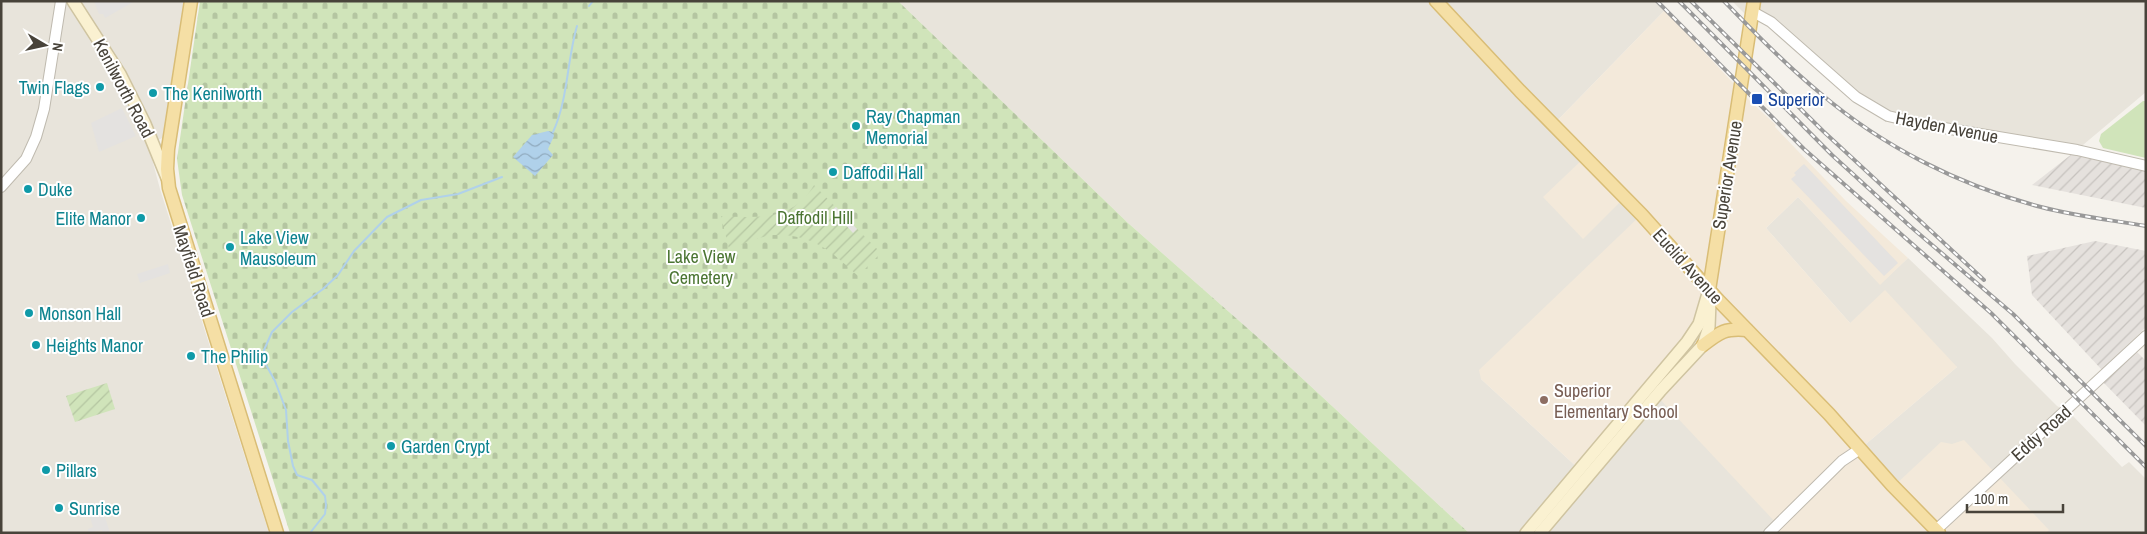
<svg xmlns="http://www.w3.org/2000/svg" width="2147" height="534" font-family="'Archivo Narrow',sans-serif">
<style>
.residential{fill:#e8e4db}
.commercial{fill:#f3e9da}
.industrial{fill:url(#industrial-furrows)}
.grass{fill:#d0e4ba}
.cemetery{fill:url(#cemetery-stones)}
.garden{fill:url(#garden-furrows)}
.parking{fill:#e4e2e0}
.water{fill:url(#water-waves)}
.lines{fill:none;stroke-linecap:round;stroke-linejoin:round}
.stream{stroke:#b0d1ea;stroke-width:2}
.tertiary-casing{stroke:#bfbaaf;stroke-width:12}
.secondary-casing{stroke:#cfc4a1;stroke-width:14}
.primary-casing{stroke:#d9bd76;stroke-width:15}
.tertiary{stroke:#fff;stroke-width:10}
.secondary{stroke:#faf1d1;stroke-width:11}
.primary{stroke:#f5dfa5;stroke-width:12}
.rail-casing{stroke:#999;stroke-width:4}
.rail{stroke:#fff;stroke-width:2;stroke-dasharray:5.5;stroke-linecap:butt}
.culture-dot{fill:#0f9aa8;stroke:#fff;stroke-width:2}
.transit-dot{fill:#1a4fb4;stroke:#fff;stroke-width:2}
.education-dot{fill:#8d6e63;stroke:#fff;stroke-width:2}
.labels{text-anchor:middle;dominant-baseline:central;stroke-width:4;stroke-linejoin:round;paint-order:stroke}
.culture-label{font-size:18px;fill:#0d838f;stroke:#fff;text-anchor:start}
.street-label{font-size:18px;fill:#48433a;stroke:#fff}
.transit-label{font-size:18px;fill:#164399;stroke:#fff;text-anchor:start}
.park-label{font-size:18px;fill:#4b7532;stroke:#fff}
.education-label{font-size:18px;fill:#785e54;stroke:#fff;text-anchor:start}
</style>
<defs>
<pattern id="industrial-furrows" width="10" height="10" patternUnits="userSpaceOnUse" patternTransform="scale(1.25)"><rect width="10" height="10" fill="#e5e1dd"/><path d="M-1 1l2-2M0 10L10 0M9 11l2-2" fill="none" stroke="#c6c2be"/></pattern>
<pattern id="cemetery-stones" width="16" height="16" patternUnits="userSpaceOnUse" patternTransform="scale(1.25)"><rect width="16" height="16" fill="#d0e4ba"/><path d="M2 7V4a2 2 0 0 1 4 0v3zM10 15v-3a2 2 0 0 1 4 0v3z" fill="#b4c5a1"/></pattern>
<pattern id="garden-furrows" width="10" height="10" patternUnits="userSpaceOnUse" patternTransform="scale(1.25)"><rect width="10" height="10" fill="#d0e4ba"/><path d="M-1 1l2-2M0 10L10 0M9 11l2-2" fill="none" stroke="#b4c5a1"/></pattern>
<pattern id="water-waves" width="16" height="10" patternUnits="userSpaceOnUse" patternTransform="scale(1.25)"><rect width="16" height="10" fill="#b0d1ea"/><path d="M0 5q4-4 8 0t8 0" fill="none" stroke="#91abbf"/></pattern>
</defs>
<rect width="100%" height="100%" fill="#f5f2ec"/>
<g class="residential">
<polygon points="1,1 186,1 165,137 148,144 160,189 269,533 1,533 3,481 1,412"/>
<polygon points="898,1 1657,1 1665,10 1553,125 1642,215 1481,379 1579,469 1526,533 1469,533 1262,341 1128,223"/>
<polygon points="1732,1 2146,1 2146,92 2077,150 1888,116 1766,19 1751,20"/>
<polygon points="1798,197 1880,284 1908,258 1992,338 2015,364 2057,406 2073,416 2122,467 2129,462 2146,479 2146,533 2046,533 1894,486 1860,449 1957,367 1850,323 1766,228"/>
<polygon points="1657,395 1778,524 1769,533 1540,533"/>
</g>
<polygon class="commercial" points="1665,10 1749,100 1776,125 1775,127 1846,201 1908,258 1880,285 1798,197 1766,228 1850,323 1885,290 1957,367 1860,449 1894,486 1941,442 1952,444 1964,440 2049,530 2046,533 1769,533 1777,524 1657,396 1579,469 1481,379 1479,370 1641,215 1624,198 1583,239 1543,197 1584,158 1553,125"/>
<g class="industrial">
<polygon points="2077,150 2146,166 2146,208 2032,185"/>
<polygon points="2095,241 2146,251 2146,327 2102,370 2032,295 2027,256"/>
<polygon points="2133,348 2146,361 2146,426 2100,379"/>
</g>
<polygon class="grass" points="2143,101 2146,101 2146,158 2103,148 2099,141 2101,134"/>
<polygon class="cemetery" points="200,1 898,1 1128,223 1262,341 1469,533 290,533 182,195 177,159"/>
<g class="garden">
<path d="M814,185L881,253L858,276C831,251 813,234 774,235C760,236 743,245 729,249L721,216C758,218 793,221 814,185Z"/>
<polygon points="107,383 115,409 75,422 66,396"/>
</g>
<g class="parking">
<polygon points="94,1 135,1 105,18 103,14 99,14"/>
<polygon points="122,108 136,136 99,152 91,123"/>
<polygon points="1804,164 1898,263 1884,276 1791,179 1796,175 1794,173"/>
<polygon points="836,207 857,229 853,233 832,210"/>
<polygon points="168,264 170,273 140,283 137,274"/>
<polygon points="102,507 110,533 103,533 102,530 88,533 88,529 93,527 88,511"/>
</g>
<polygon class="water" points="548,131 553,132 554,136 548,149 553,155 535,176 513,157 532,135"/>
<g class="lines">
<g class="stream">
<polyline points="589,6 593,1"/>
<path d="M553,132C568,100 567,60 577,26"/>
<polyline points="310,533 325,514 326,505 325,496 312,480 297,475 293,466 288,441 286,410 275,381 265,363 264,350 272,332 292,312 323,289 338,275 354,251 387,217 421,200 458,194 502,177"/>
</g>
<defs>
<g id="tertiary">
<polyline points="1753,12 1771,22 1856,97 1888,116 1926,125 2077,150 2146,166"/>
<polyline points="1,187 26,159 36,137 44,109 61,1"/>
<polyline points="1936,530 2146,336"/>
<polyline points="1769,533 1842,461 1860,449"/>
</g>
<g id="secondary">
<polyline points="73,1 120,74 145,124 167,178"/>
<polyline points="1526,533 1687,342 1699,324 1709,290"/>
<polyline points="1540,533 1661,390 1703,345 1709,327 1710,302"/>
</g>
<g id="primary">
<polyline points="191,1 168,149 167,169 169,188 277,533"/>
<polyline points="1436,1 1520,91 1642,215 1718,300 1829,414 1892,485 1939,533"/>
<polyline points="1709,290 1754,1"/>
<path d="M1703,345C1720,332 1725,328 1747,330"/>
</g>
</defs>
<use href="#tertiary" class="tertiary-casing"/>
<use href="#secondary" class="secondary-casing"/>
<use href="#primary" class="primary-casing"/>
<use href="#tertiary" class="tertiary"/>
<use href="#secondary" class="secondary"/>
<use href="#primary" class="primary"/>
<defs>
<g id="rail">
<polyline points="1657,1 1804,149 1991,313 2146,467"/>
<polyline points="1679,1 1832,155 1911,227 2013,314 2146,446"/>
<polyline points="1691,1 1823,131 1984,280"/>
<path d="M1724,1C1755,33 1786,65 1820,93C1883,147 1961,186 2041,207C2075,216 2111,220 2146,226"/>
</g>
</defs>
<use href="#rail" class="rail-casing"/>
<use href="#rail" class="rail"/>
</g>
<g class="culture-dot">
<circle cx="100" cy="87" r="5"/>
<circle cx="153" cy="93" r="5"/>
<circle cx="856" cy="126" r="5"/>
<circle cx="833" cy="172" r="5"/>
<circle cx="28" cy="189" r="5"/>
<circle cx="141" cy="218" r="5"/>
<circle cx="230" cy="247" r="5"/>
<circle cx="29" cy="313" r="5"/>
<circle cx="36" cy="345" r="5"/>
<circle cx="191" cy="356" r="5"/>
<circle cx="391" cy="446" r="5"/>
<circle cx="46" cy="470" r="5"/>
<circle cx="59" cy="508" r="5"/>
</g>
<rect class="transit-dot" x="1751" y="93" width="12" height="12" rx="2.5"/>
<circle class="education-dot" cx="1544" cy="400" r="5"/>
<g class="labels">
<g class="culture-label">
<text x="90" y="87" text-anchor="end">Twin Flags</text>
<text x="163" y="93">The Kenilworth</text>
<text x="866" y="116">Ray Chapman<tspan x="866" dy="21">Memorial</tspan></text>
<text x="843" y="172">Daffodil Hall</text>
<text x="38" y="189">Duke</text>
<text x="131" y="218" text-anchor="end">Elite Manor</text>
<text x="240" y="237">Lake View<tspan x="240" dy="21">Mausoleum</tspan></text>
<text x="39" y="313">Monson Hall</text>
<text x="46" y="345">Heights Manor</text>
<text x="201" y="356">The Philip</text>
<text x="401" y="446">Garden Crypt</text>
<text x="56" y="470">Pillars</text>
<text x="69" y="508">Sunrise</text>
</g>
<g class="street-label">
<text transform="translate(124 88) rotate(62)">Kenilworth Road</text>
<text transform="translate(1947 127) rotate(11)">Hayden Avenue</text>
<text transform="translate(1727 175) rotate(-81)">Superior Avenue</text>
<text transform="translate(1688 266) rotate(48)">Euclid Avenue</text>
<text transform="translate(194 271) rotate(72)">Mayfield Road</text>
<text transform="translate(2041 433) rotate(-42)">Eddy Road</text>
</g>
<g class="transit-label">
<text x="1768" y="99">Superior</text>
</g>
<g class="park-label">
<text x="815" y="217">Daffodil Hill</text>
<text x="701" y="256">Lake View<tspan x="701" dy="21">Cemetery</tspan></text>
</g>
<g class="education-label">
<text x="1554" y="390">Superior<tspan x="1554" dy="21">Elementary School</tspan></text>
</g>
</g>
<rect width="2147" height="534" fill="none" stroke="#48433a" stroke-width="5"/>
<g transform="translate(45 45) rotate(99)" stroke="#ffffff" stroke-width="4" paint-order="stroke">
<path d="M0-4L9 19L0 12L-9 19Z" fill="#48433a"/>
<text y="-8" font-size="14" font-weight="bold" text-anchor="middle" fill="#48433a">N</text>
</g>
<path d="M1967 504v8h96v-8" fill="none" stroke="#48433a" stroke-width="2.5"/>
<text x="1974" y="504" font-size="15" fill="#48433a" stroke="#ffffff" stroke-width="4" paint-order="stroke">100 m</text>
</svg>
